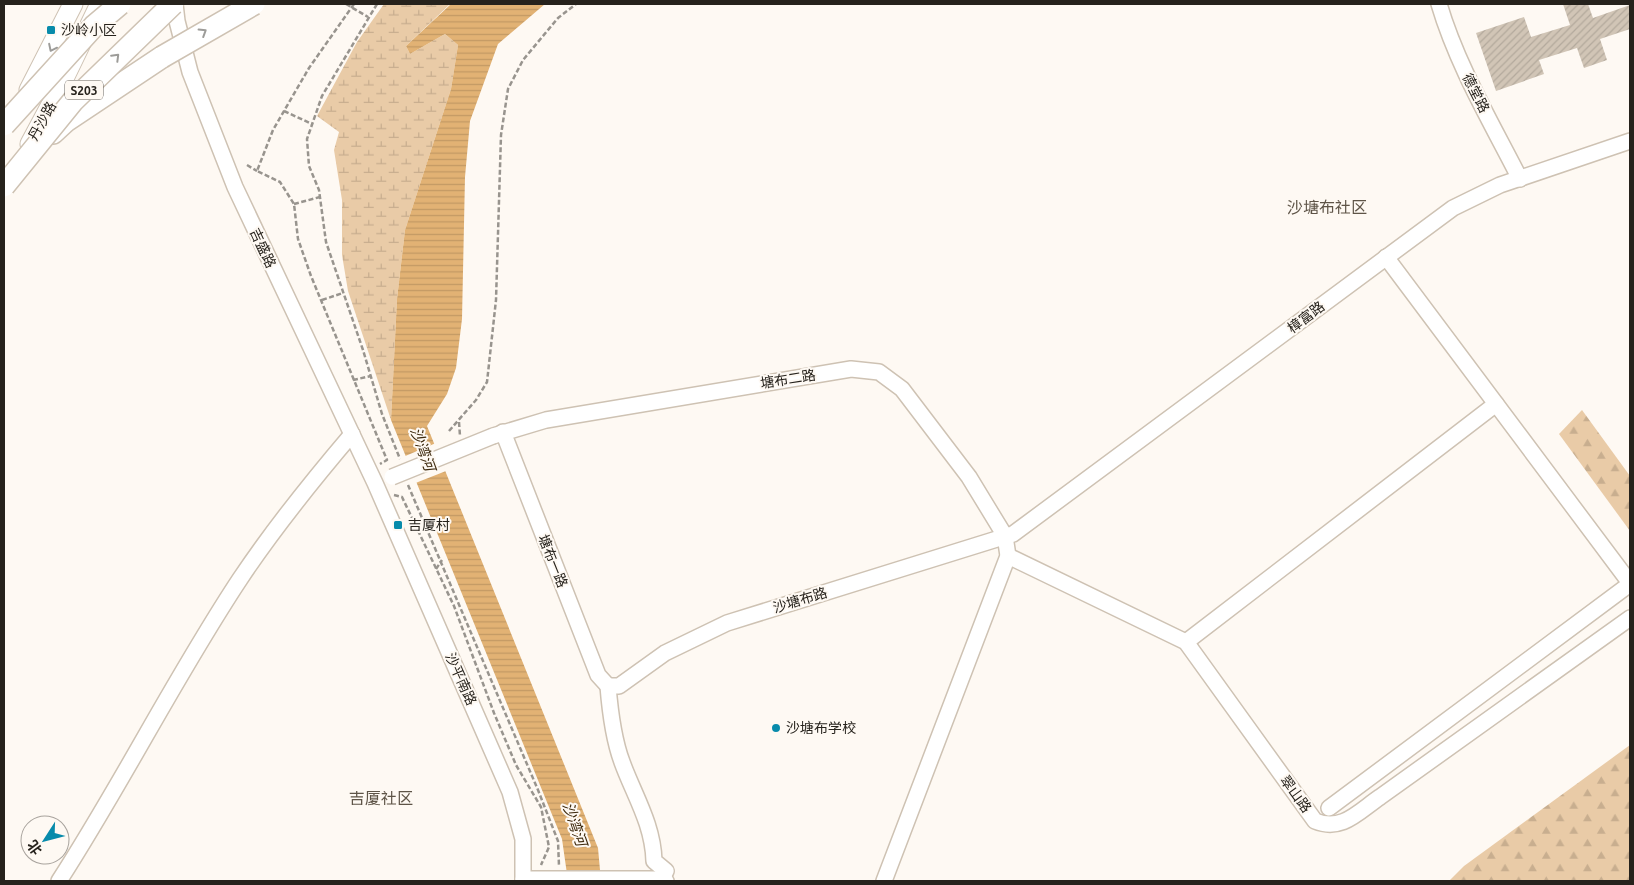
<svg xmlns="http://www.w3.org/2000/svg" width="1634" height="885" font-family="Ubuntu,'Noto Sans SC',sans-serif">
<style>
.forest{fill:url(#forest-firs)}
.wetland{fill:url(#wetland-marsh)}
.water{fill:url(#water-rules)}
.pier{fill:#fef9f3}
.building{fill:url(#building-hatch)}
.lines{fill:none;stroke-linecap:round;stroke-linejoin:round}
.minor-casing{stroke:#cec2b3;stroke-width:18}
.major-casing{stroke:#cec2b3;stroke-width:21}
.highway-casing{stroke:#cec2b3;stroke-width:24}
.path{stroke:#98948e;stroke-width:2.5;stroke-dasharray:5 2.5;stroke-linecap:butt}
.minor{stroke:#fff;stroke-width:15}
.major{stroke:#fff;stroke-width:19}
.highway{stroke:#fff;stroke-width:21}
.minor-bridge-casing{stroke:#cec2b3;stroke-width:18;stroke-linecap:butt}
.highway-bridge-casing{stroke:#cec2b3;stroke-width:24;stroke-linecap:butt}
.minor-bridge{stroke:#fff;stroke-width:15}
.highway-bridge{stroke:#fff;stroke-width:21}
.oneway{stroke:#9d9c99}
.poi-dot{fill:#088bab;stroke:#fef9f3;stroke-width:2}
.labels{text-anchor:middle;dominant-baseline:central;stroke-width:4;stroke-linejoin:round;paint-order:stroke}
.shield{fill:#fef9f3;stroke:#67625c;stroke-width:1}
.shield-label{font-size:12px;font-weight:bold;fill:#26221c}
.poi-label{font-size:14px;fill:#26221c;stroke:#fef9f3;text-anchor:start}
.street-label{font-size:14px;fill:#26221c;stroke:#fef9f3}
.water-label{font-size:15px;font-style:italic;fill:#3e2a0e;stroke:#fef9f3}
.quarter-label{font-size:16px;fill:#5e5447;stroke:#fef9f3}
</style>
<defs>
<pattern id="forest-firs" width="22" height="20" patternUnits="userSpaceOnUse" patternTransform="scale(1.25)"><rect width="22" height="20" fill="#e9cba7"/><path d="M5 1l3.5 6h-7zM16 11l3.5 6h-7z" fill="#c8ae8f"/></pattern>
<pattern id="wetland-marsh" width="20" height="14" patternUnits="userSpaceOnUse" patternTransform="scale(1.25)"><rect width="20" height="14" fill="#e9cba7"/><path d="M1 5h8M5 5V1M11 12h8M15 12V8" fill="none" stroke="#c8ae8f"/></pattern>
<pattern id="water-rules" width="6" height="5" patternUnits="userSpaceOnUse" patternTransform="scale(1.25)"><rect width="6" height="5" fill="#e2b274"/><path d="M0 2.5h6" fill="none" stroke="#c29964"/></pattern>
<pattern id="building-hatch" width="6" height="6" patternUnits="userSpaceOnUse" patternTransform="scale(1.25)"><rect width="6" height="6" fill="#d1c5b6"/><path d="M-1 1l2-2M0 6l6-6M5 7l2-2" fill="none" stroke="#b3a99c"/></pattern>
</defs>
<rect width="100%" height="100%" fill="#fef9f3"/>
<g class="forest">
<polygon points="1582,410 1630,476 1630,531 1559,434"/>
<polygon points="1630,745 1630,881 1449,881 1464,866"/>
</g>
<polygon class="wetland" points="384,4 450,4 406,46 410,54 445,34 458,45 451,89 405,230 397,299 391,420 348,291 342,255 342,200 334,150 339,132 317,116 357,42"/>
<polygon class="water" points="451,4 545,4 498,44 470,121 465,177 462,319 456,368 447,394 427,426 598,848 601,881 568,881 562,839 391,420 397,299 405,230 451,89 458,45 445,34 410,54 406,46"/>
<polygon class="pier" points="436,443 446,471 413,484 403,457"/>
<polygon class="building" points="1563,4 1588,4 1593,18 1630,5 1630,29 1600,39 1607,60 1584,68 1577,48 1539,60 1544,74 1496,91 1476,33 1524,17 1531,37 1570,25"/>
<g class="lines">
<defs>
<g id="minor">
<polyline points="175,4 177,21 190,72 235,187 375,483 510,792 523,839 523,881"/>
<path d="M1439,4C1457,65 1491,122 1520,179"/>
<polyline points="1386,257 1630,583"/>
<polyline points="503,432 598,675 608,686"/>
<polyline points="493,436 546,420 851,369 879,372 902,389 969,477 1005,536 1008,556 884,881"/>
<path d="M1008,556L1186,642L1315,821C1342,832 1358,812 1380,797L1630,618"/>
<polyline points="1186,642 1496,404"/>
<polyline points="608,686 619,686 665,653 727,623 1013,534 1453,208 1500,185 1630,141"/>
<path d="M608,686C610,711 613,738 622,762C634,795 653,824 654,861L666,871L661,881"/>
<polyline points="1329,808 1630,584"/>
<polyline points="523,879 662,879 666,881"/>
<path d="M59,881C123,782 175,677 240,579C274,528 312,481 352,434"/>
</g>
<g id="major">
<polyline points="29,90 73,4"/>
<polyline points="30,144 53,101 100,4"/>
</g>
<polyline id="highway" points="53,133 66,121 162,57"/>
</defs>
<use href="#minor" class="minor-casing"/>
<use href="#major" class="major-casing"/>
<use href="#highway" class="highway-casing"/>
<g class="path">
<polyline points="346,4 368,17"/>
<polyline points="354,4 309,68 273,130 257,171 280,182 294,204 298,239 311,276 387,460 380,464"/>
<polyline points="377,4 322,96 307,139 309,166 319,190 326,242 363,350 382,414 400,459"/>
<polyline points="284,111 312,124"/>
<polyline points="247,165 257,171"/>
<polyline points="294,204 320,197"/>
<polyline points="322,300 343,293"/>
<polyline points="353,380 371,376"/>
<polyline points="459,422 460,436"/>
<polyline points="449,431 476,400 487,382 496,300 501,135 508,89 523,60 558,18 576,4"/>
<polyline points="408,485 538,790 558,841 559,866"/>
<polyline points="394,495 402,497 454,606 494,713 516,765 541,807 549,847 541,865"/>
<polyline points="436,569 442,560"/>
</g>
<use href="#minor" class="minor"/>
<use href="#major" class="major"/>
<use href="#highway" class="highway"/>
<defs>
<polyline id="minor-bridge" points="392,477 493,436"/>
<g id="highway-bridge">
<polyline points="162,57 254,4"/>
<polyline points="4,125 94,26 120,4"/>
<polyline points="4,186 73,101 173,4"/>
</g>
</defs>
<use href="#minor-bridge" class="minor-bridge-casing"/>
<use href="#highway-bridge" class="highway-bridge-casing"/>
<use href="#minor-bridge" class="minor-bridge"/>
<use href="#highway-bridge" class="highway-bridge"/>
</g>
<defs><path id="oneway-chevron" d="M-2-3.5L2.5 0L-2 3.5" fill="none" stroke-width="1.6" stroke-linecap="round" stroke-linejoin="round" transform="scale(1.25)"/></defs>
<g class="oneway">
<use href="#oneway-chevron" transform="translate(203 32) rotate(-32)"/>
<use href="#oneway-chevron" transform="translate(52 48) rotate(116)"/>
<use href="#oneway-chevron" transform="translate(116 57) rotate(-45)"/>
</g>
<g class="poi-dot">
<rect x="46" y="25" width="10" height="10" rx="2.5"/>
<rect x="393" y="520" width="10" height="10" rx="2.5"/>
<circle cx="776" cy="728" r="5"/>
</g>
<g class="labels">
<rect class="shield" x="65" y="80.5" width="38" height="19" rx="4"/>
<g class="shield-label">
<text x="84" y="90">S203</text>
</g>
<g class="poi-label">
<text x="61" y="30">沙岭小区</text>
<text x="408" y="525">吉厦村</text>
<text x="786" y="728">沙塘布学校</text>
</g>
<g class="street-label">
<text transform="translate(1476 93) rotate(63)">德堂路</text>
<text transform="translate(42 121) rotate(-61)">丹沙路</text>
<text transform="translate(263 248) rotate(65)">吉盛路</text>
<text transform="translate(1306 317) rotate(-37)">樟富路</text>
<text transform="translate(788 379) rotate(-9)">塘布二路</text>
<text transform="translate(553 561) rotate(68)">塘布一路</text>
<text transform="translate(800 600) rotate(-17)">沙塘布路</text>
<text transform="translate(461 679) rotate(66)">沙平南路</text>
<text transform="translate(1296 794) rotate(54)">翠山路</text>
</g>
<g class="water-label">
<text transform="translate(423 449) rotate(70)">沙湾河</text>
<text transform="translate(575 824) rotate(71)">沙湾河</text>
</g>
<g class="quarter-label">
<text x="1327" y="207">沙塘布社区</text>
<text x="381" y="798">吉厦社区</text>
</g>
</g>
<rect width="1634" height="885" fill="none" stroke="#26221c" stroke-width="10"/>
<g transform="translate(45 840) rotate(234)"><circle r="24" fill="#fef9f3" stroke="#a8a39d"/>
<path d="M0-4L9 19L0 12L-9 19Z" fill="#088bab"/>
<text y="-8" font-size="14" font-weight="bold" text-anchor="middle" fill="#26221c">北</text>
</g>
</svg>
